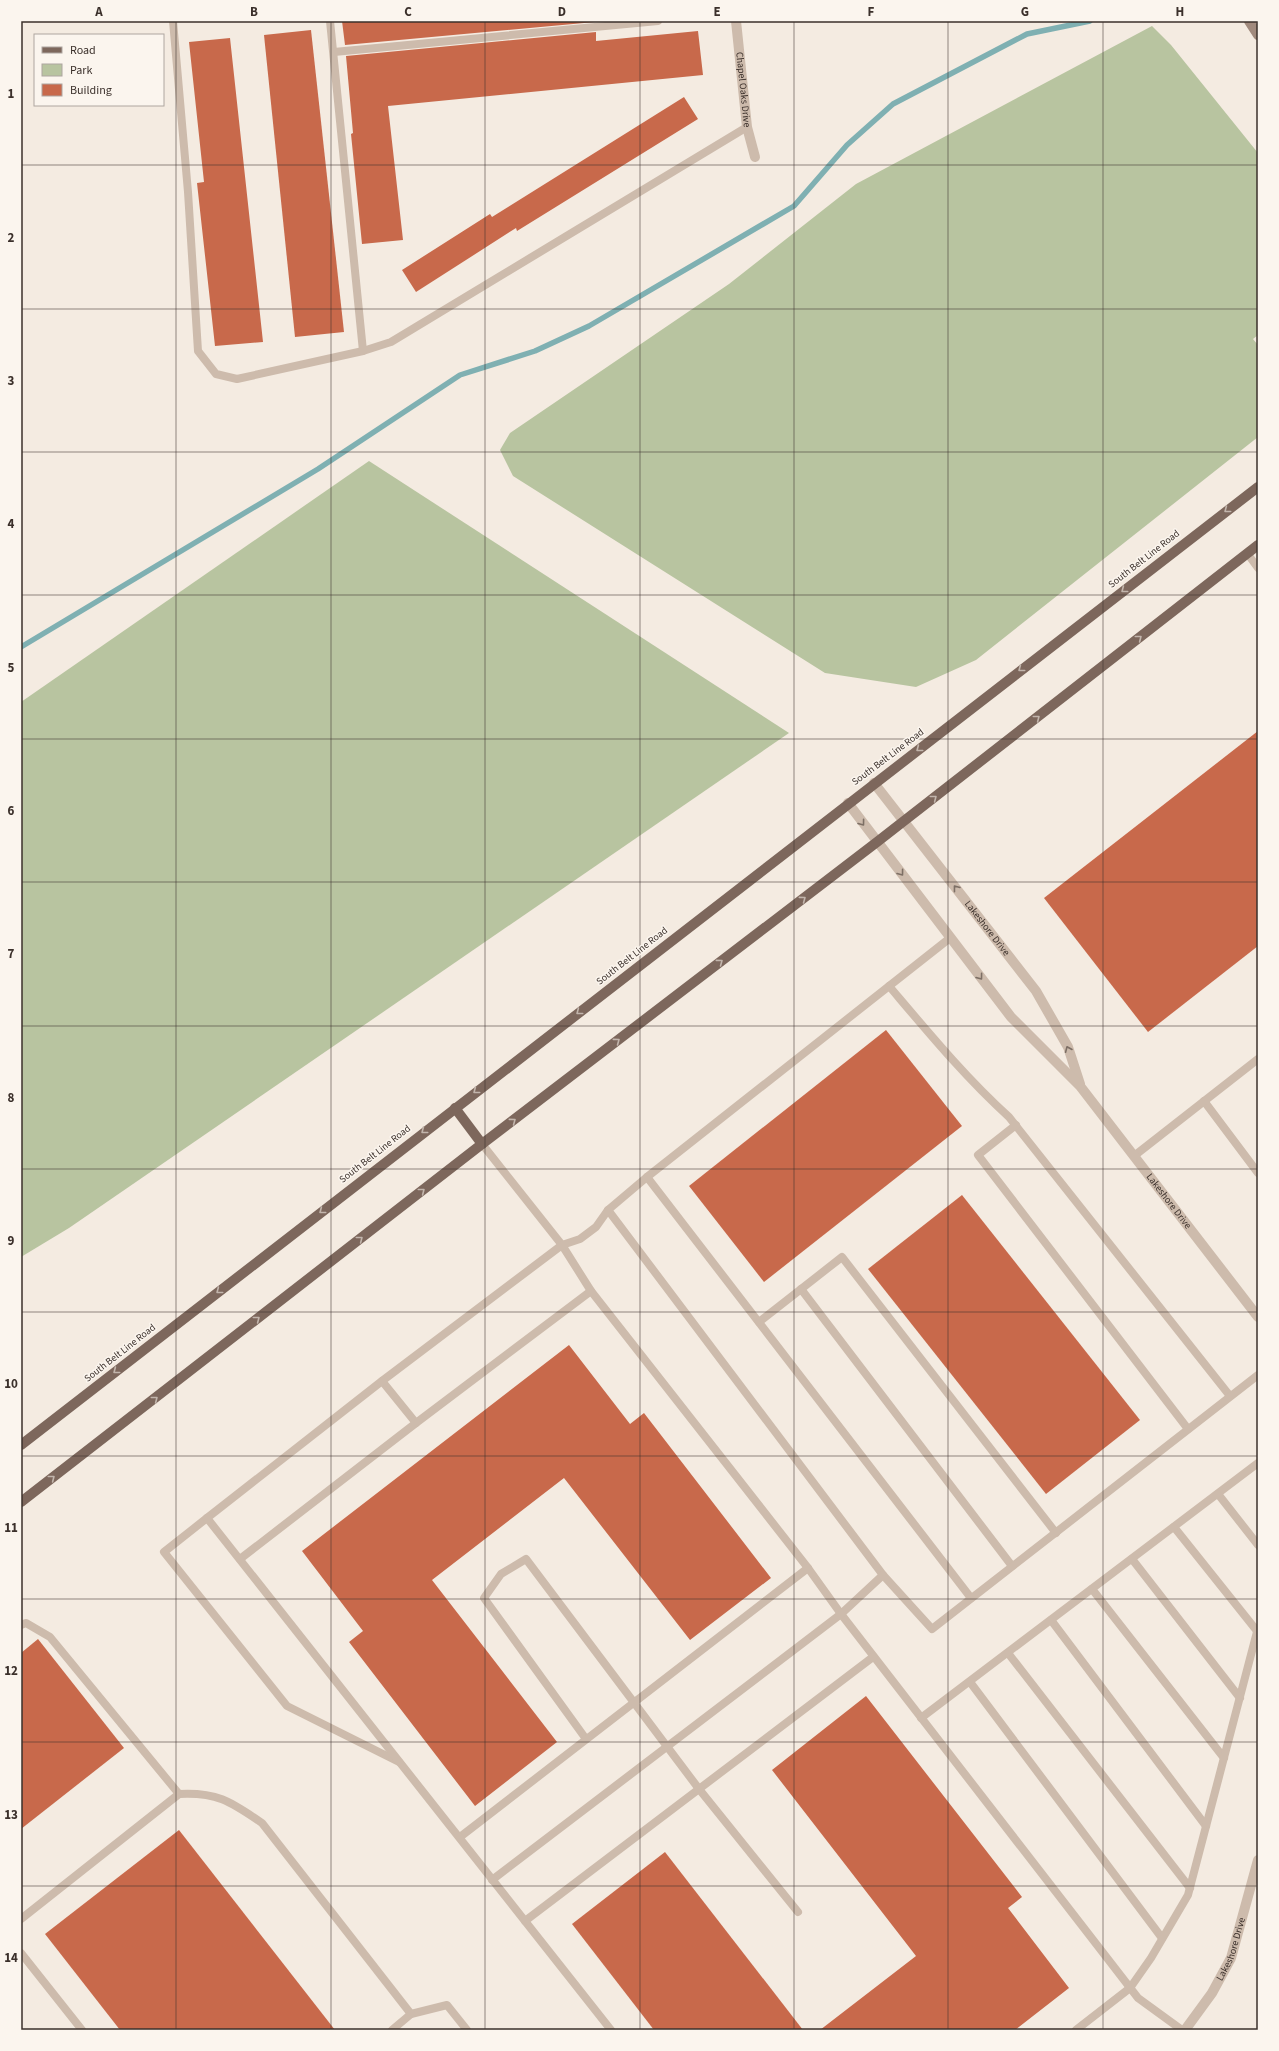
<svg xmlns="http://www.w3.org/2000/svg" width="1279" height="2051" font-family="'Source Sans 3',sans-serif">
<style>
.green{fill:#b8c4a0}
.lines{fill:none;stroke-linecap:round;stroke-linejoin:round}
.stream{stroke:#7fb0b2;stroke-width:5.5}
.building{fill:#c8694b}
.lane{stroke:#cdbbac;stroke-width:8}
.street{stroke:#cdbbac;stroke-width:10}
.secondary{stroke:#a18a7d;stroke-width:10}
.primary{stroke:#7d675c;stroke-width:10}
.oneway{stroke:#c2b5ac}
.oneway2{stroke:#7d6f65}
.grid{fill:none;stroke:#3b302b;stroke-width:1;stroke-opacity:0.55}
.labels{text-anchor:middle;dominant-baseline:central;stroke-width:3;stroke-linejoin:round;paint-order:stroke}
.street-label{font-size:10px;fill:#3b302b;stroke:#fbf5ee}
.neatline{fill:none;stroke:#3b302b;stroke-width:1.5}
.grid-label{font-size:13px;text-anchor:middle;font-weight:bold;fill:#3b302b}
</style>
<rect width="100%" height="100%" fill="#f4ebe1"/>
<g class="green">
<polygon points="1152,26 1171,45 1258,153 1258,335 1253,339 1258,345 1258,437 976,660 916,687 825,673 513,476 500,450 510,433 729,284 856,184"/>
<polygon points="369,461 789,733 69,1228 21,1257 21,702"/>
</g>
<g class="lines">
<polyline class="stream" points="21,647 318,469 460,375 535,351 589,326 794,206 847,145 893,104 1027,34 1090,21"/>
</g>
<g class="building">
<polygon points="342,21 595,21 595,22 345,45"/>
<polygon points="311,30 344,332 295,337 264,35"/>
<polygon points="698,31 703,75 388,106 403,240 362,244 351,134 353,133 346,56 596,32 596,41"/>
<polygon points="230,38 263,342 215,346 197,183 204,182 189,42"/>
<polygon points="684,97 698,119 517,231 516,228 416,292 402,270 490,214 492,217"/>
<polygon points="1258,731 1258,946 1148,1032 1044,898"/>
<polygon points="886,1030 962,1126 764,1282 689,1186"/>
<polygon points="962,1195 1140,1420 1046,1494 868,1269"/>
<polygon points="569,1345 630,1424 644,1413 771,1578 690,1640 564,1478 432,1580 557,1742 475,1806 349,1642 363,1631 302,1551"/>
<polygon points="38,1639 124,1748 21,1829 21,1653"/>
<polygon points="866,1696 1022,1897 1008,1908 1069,1988 1015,2030 820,2030 916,1956 772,1770"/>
<polygon points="179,1830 335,2030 120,2030 45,1934"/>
<polygon points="665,1852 803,2030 654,2030 572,1924"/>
</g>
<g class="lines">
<g class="lane">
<polyline points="173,21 188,192 198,351 216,374 237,379 363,351 391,342 747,127"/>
<polyline points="330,21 363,351"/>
<polyline points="334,52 658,21"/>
<polyline points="1247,553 1258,568"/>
<path d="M889,986C928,1032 965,1077 1009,1117L1230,1396"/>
<polyline points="1204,1101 1258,1173"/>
<polyline points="1016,1125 978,1155 1188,1429"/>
<polyline points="482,1144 562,1245 591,1291 808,1568 841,1614 1138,1998 1182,2030"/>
<polyline points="1134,1156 1258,1059"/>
<polyline points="647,1177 971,1598"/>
<polyline points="608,1210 883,1575"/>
<polyline points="801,1289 1012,1566"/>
<polyline points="759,1322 842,1257 1056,1533"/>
<polyline points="382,1381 416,1423 591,1291"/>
<polyline points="1218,1494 1258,1545"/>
<polyline points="207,1518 164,1552 287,1706 399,1762"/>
<polyline points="1174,1527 1257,1631"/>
<polyline points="240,1559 416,1423"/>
<polyline points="1132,1559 1240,1698"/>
<polyline points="1092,1589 1224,1758"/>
<polyline points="1051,1620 1206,1826"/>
<path d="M21,1625L26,1623L50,1637L179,1794C218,1792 231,1802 262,1823L411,2014L447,2005L467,2030"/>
<polyline points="1008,1653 1190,1888"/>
<polyline points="970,1682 1162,1938"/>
<polyline points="921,1718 1258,1463"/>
<polyline points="586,1739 484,1598 501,1574 526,1559 699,1789 798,1912"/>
<polyline points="460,1837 808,1568"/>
<polyline points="492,1880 841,1614 883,1575 932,1629 1258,1375"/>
<polyline points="21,1919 179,1794"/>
<polyline points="525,1921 873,1657"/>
<polyline points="21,1953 82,2030"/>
<polyline points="392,2030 411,2014"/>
<polyline points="611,2030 207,1518 382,1381 562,1245 580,1239 596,1227 608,1210 647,1177 950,938"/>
<polyline points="1076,2030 1130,1988 1151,1958 1188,1895 1258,1628"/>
</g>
<g class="street">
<path id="s1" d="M736,21L747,127L755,157"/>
<path id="s2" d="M874,783L1036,991L1068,1047L1080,1084"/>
<path id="s3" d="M848,803L1011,1017L1080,1086L1258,1317"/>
<path id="s4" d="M1185,2030L1212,1993L1231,1958L1258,1860"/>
</g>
<polyline class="secondary" points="1249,21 1258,35"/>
<g class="primary">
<polyline points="455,1108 482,1144"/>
<polyline points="21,1445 1258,487"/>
<polyline points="21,1502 482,1144 877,842 1258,545"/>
</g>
</g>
<defs><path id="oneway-chevron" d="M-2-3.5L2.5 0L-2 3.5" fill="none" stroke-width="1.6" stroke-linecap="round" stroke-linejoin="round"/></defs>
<g class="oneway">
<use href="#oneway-chevron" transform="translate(1227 510) rotate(142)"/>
<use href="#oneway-chevron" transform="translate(1124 590) rotate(142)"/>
<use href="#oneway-chevron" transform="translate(1139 638) rotate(-38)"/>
<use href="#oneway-chevron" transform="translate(1021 669) rotate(142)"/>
<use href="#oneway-chevron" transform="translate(1037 718) rotate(-38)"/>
<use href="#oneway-chevron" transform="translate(919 749) rotate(142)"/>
<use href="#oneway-chevron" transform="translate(934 798) rotate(-38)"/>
<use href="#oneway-chevron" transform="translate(803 899) rotate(-37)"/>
<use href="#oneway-chevron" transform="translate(720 962) rotate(-37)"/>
<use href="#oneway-chevron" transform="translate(579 1012) rotate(142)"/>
<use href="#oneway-chevron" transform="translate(617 1041) rotate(-37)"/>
<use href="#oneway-chevron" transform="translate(476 1091) rotate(142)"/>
<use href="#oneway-chevron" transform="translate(513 1121) rotate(-37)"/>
<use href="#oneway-chevron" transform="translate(424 1131) rotate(142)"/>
<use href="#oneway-chevron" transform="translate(422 1191) rotate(-38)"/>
<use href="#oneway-chevron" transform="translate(322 1211) rotate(142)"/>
<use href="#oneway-chevron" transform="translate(360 1239) rotate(-38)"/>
<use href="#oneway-chevron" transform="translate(219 1291) rotate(142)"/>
<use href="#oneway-chevron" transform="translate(257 1319) rotate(-38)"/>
<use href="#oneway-chevron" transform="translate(116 1371) rotate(142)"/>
<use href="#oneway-chevron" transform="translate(155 1399) rotate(-38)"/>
<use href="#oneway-chevron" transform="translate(52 1478) rotate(-38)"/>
</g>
<g class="oneway2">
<use href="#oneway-chevron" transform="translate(862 823) rotate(53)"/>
<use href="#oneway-chevron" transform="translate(901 873) rotate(53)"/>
<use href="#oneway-chevron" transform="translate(956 888) rotate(-128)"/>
<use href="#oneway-chevron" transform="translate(980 977) rotate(53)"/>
<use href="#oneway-chevron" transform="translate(1068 1049) rotate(-113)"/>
</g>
<path class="grid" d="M176,21V2030M331,21V2030M485,21V2030M640,21V2030M794,21V2030M948,21V2030M1103,21V2030M21,165H1258M21,309H1258M21,452H1258M21,595H1258M21,739H1258M21,882H1258M21,1026H1258M21,1169H1258M21,1312H1258M21,1456H1258M21,1599H1258M21,1742H1258M21,1886H1258"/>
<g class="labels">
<g class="street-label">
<text stroke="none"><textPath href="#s1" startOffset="69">Chapel Oaks Drive</textPath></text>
<text transform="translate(1144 559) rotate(-38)">South Belt Line Road</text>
<text transform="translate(888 757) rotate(-37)">South Belt Line Road</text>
<text stroke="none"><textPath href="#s2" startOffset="184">Lakeshore Drive</textPath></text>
<text transform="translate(632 956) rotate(-38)">South Belt Line Road</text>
<text transform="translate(375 1154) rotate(-38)">South Belt Line Road</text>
<text stroke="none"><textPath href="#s3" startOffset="512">Lakeshore Drive</textPath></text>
<text transform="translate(120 1353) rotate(-38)">South Belt Line Road</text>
<text stroke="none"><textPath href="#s4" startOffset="94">Lakeshore Drive</textPath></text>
</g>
</g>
<rect width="1279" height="2051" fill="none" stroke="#fbf5ee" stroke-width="44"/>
<rect x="34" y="34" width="130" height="72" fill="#fbf5ee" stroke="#aea6a0"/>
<rect x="42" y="47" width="20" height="6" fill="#7d675c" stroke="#aea6a0"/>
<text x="70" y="54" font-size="12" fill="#3b302b">Road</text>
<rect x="42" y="64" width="20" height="12" fill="#b8c4a0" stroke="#aea6a0"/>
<text x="70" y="74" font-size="12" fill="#3b302b">Park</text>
<rect x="42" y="84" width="20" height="12" fill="#c8694b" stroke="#aea6a0"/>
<text x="70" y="94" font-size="12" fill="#3b302b">Building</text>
<rect x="22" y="22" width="1235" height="2007" class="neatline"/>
<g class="grid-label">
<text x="99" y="16">A</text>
<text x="254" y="16">B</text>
<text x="408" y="16">C</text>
<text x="562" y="16">D</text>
<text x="717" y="16">E</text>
<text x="871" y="16">F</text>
<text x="1025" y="16">G</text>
<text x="1180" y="16">H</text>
<text x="11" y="98">1</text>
<text x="11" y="242">2</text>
<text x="11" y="385">3</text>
<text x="11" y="528">4</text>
<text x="11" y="672">5</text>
<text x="11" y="815">6</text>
<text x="11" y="958">7</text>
<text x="11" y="1102">8</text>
<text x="11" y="1245">9</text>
<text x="11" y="1388">10</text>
<text x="11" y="1532">11</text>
<text x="11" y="1675">12</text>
<text x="11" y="1819">13</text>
<text x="11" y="1962">14</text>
</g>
</svg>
